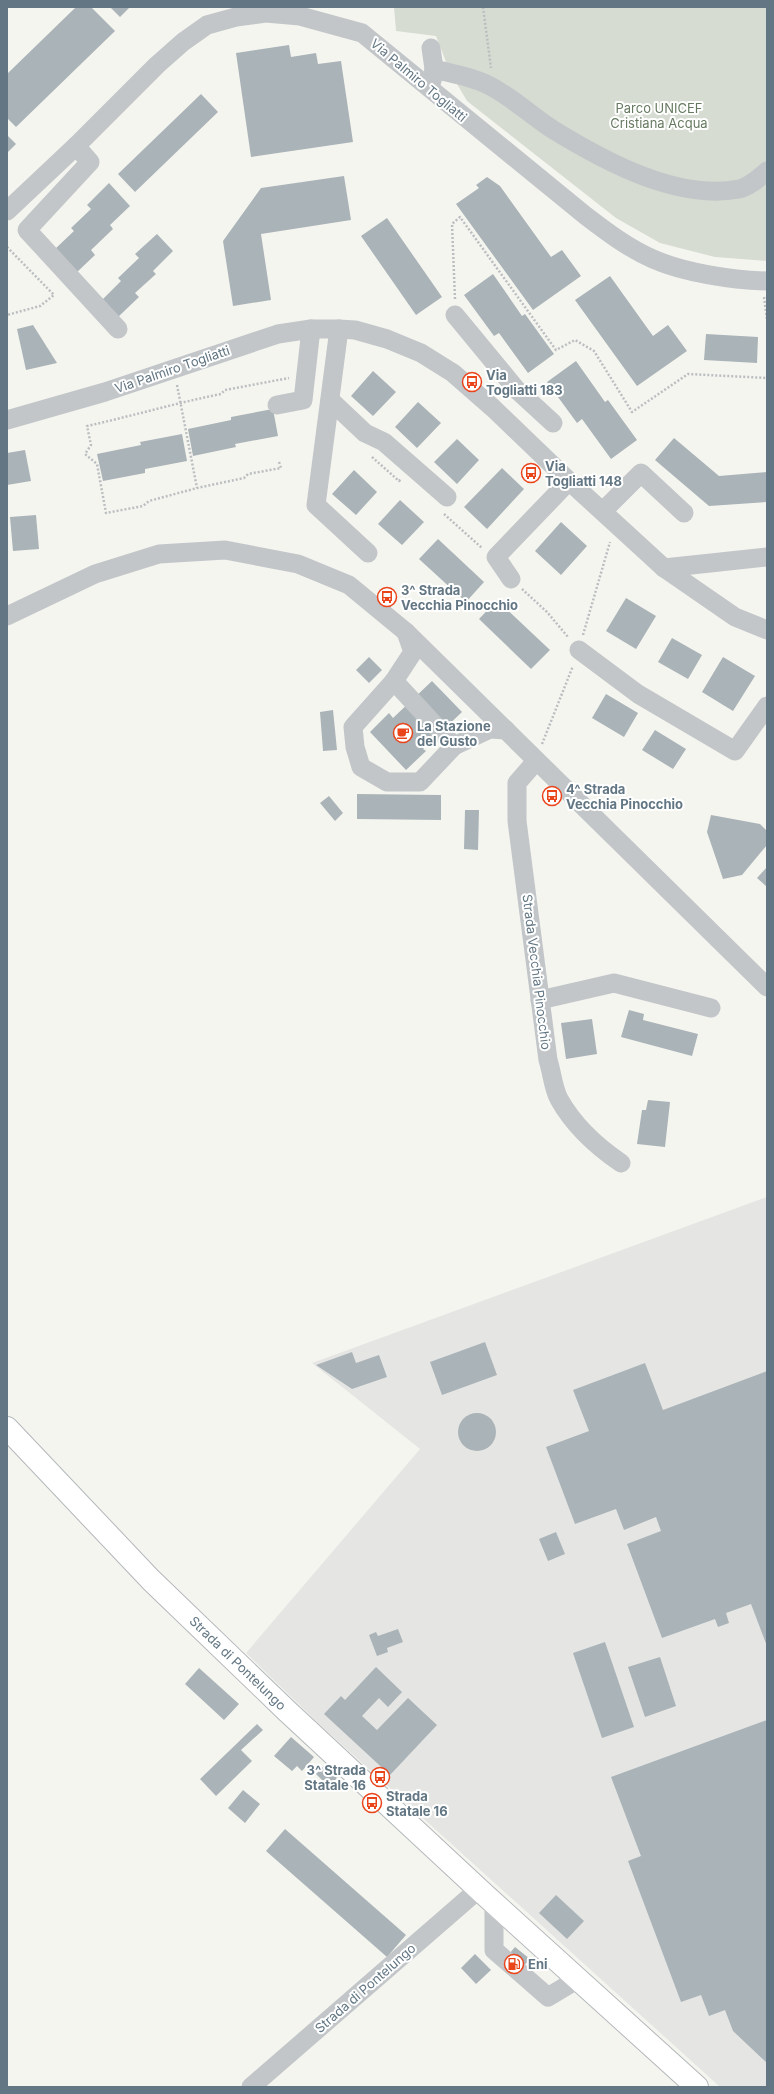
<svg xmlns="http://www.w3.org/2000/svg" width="774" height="2094" font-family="Inter,sans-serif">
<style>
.built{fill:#e5e6e4}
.green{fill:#d6dcd1}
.building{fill:#aab3b7}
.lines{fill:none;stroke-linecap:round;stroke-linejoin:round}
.major-casing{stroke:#b3b8bb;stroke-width:24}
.path{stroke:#bbbec0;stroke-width:2.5;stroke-dasharray:2 2;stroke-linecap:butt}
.minor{stroke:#c2c6c9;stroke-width:19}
.major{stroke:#fff;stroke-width:22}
.labels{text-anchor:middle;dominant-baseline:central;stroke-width:4;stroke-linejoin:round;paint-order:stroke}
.street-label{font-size:13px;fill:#627683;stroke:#fff}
.park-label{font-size:13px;fill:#677a61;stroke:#fff}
.poi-label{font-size:13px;font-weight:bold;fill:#627683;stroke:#fff;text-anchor:start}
</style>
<rect width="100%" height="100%" fill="#f5f5f0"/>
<polygon class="built" points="767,1197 767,2087 720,2087 319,1724 246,1653 420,1449 312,1363"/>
<polygon class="green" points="394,7 767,7 767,261 715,257 660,243 616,218 467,101 450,72 436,36 396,31"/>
<g class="building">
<polygon points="76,7 91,7 115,31 16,127 7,118 7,74"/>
<polygon points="110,7 130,7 120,17"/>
<polygon points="289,45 291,57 316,53 318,64 341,61 353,142 251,157 236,53"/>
<polygon points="201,94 218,112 135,192 118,174"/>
<polygon points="7,135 16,144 7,153"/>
<polygon points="344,176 351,220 261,234 271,300 233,306 223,241 261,188"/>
<polygon points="487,177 500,186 551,257 562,250 581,276 533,310 456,204 479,188 476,185"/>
<polygon points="109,183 130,206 110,225 113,229 91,250 95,255 76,273 54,250 74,231 71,228 91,209 87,205"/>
<polygon points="387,218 442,297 416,315 361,236"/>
<polygon points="157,234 173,251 153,271 156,274 135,293 139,297 118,317 102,300 121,281 118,278 139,258 135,254"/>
<polygon points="493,274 522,316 525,314 554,354 528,373 499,333 494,336 464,295"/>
<polygon points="610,276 653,336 668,325 687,351 637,386 575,300"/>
<polygon points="33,325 57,363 26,370 17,329"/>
<polygon points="706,334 758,337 757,363 704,360"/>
<polygon points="576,361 605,402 608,400 637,440 611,459 582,419 577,423 547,382"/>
<polygon points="373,371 396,392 373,416 351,396"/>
<polygon points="418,402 441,423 417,448 395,427"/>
<polygon points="273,409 278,436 235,444 236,447 193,456 188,429 231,420 231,417"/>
<polygon points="182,434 187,461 145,469 145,473 103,481 97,454 141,445 140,442"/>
<polygon points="674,438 719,476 767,472 767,502 709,506 655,460"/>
<polygon points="457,439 479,460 457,484 434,462"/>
<polygon points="25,450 31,481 7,485 7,453"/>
<polygon points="502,468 524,489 487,529 464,507"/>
<polygon points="354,470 377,492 356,515 332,494"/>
<polygon points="400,500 424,522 402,545 378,524"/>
<polygon points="36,515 39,549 13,551 10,517"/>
<polygon points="561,522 587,546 561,575 535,551"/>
<polygon points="438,539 484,582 466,602 419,559"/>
<polygon points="626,598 656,616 636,649 606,631"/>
<polygon points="497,600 550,650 531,669 479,619"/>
<polygon points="672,638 702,655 688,679 658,662"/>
<polygon points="369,657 382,670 369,683 356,670"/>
<polygon points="723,657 755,676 733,711 702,692"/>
<polygon points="432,681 462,712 423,749 426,751 406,770 370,732 389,713 393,718"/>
<polygon points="606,694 638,713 624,737 592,718"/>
<polygon points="333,710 337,750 323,751 320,712"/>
<polygon points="655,730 686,749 673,769 642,750"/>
<polygon points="357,794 441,795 441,820 357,819"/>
<polygon points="329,796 343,813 335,821 320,803"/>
<polygon points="465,810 479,810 478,850 464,849"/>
<polygon points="711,815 760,824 767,831 767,845 742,875 723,879 707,832"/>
<polygon points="767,867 767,887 757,878"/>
<polygon points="629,1010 644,1014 643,1020 698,1034 692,1056 621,1037"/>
<polygon points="592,1019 597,1054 566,1059 561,1023"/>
<polygon points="648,1100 670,1102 665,1147 637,1144 642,1110 646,1110"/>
<polygon points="485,1342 497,1375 442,1395 430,1362"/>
<polygon points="352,1352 356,1363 379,1355 387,1377 352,1389 316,1365"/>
<polygon points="645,1363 663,1410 767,1371 767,1646 751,1604 726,1613 729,1623 718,1627 715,1619 662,1638 627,1544 661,1531 656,1517 624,1530 616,1509 575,1524 546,1447 589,1431 573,1390"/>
<circle cx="477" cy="1432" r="19"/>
<polygon points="556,1532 565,1554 548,1561 539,1539"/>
<polygon points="398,1629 403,1642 387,1648 388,1652 377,1656 369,1635 376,1632 378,1636"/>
<polygon points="605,1642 634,1727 602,1738 573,1653"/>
<polygon points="660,1657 676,1706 645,1717 628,1667"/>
<polygon points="376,1667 402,1692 388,1707 379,1698 362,1716 377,1730 408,1698 437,1725 390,1775 324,1714 341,1696 345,1700"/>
<polygon points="199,1668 239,1704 224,1720 185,1684"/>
<polygon points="767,1720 767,2063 733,2031 725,2010 709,2016 701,1995 681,2002 628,1861 641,1856 611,1777"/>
<polygon points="257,1724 263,1730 241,1750 252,1761 216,1796 200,1779"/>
<polygon points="291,1737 314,1757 302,1771 297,1766 292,1771 274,1756"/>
<polygon points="324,1766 337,1778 329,1787 316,1774"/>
<polygon points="243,1790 260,1804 245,1823 228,1808"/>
<polygon points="285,1829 406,1935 387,1957 266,1851"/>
<polygon points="556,1895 584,1921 567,1939 539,1913"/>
<polygon points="515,1947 530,1959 518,1972 504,1960"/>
<polygon points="475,1954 491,1970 476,1984 461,1968"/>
</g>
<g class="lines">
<defs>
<polyline id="major" points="7,1428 151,1580 287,1711 485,1895 697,2087"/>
</defs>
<use href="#major" class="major-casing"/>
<g class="path">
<polyline points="483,7 491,68"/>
<polyline points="7,247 54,295 40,306 7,315"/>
<polyline points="764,297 767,320"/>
<polyline points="455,299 452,224 460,217 556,350 575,340 594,351 632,412 688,374 767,378"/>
<polyline points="177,385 197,488"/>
<polyline points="372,457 399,481 401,479"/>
<path d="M279,462L281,468L248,474L244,478L197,488L149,501L143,506L106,513L97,464L85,454L91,445L87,426C132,416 176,403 221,394L225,390L289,378"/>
<polyline points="444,514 482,548"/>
<polyline points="522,589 547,612 568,637"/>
<polyline points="583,635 610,542"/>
<polyline points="542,744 573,666"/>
</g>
<g class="minor">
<polyline points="431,48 434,69 432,81"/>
<path d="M434,69C453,74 475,77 492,87C514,99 532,116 552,129C604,161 677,201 739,189C749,187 760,177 767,171"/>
<polyline points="76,146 90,162 27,230 118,329"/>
<path d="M7,211L76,146L157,65L183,42L207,25L236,17L266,13L300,16L362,33L586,216C607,232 628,248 653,259C685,273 732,280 767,281"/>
<polyline points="455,315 516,389 553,423"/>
<polyline points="339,329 316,505 368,553"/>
<polyline points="330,400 365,433 384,442 447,497"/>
<polyline points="277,405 303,400 311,329"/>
<polyline points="7,420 105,392 278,334 311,329 339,329 355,330 387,339 421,353 453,373 493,408 569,481 664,568 735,617 767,630"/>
<polyline points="603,511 641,473 684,513"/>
<polyline points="664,568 767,557"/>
<polyline points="511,579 496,557 569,481"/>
<polyline points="7,616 95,574 159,554 225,550 298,564 349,585 406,632 767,987"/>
<polyline points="406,632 413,652 394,681 454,746 490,729 506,730"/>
<polyline points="579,650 638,694 735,751 767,706"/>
<polyline points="394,681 353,727 355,747 361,767 387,782 420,782 454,746"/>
<path d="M536,761L517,783V821L548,1060C552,1072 553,1088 559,1099C574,1126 596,1146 621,1163"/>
<polyline points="540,1000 614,983 711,1008"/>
<polyline points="494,1902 494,1950 548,1997 578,1979"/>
<polyline points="251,2087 479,1889"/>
</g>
<use href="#major" class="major"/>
</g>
<defs>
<symbol id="bus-ring" viewBox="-11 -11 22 22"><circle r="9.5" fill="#fff" stroke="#ea441b" stroke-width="1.5"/><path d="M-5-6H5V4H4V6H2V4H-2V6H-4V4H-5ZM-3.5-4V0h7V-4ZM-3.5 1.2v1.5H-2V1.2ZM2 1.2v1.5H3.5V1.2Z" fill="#ea441b"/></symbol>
<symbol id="cafe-ring" viewBox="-11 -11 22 22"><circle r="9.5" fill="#fff" stroke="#ea441b" stroke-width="1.5"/><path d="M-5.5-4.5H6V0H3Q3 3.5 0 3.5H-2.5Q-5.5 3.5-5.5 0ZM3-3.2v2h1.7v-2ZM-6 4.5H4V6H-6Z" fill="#ea441b"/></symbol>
<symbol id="fuel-ring" viewBox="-11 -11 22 22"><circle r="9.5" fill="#fff" stroke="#ea441b" stroke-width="1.5"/><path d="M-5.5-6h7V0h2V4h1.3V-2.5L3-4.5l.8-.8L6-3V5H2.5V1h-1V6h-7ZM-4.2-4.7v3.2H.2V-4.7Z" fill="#ea441b"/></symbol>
</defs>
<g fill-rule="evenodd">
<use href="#bus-ring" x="461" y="371" width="22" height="22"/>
<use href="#bus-ring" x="520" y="462" width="22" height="22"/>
<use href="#bus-ring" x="376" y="586" width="22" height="22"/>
<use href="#cafe-ring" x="392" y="722" width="22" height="22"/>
<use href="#bus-ring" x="541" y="785" width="22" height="22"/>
<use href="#bus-ring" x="369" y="1766" width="22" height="22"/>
<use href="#bus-ring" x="361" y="1792" width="22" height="22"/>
<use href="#fuel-ring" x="503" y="1953" width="22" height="22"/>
</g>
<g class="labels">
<g class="street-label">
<text transform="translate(419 80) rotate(40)">Via Palmiro Togliatti</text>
<text transform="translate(172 369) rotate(-19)">Via Palmiro Togliatti</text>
<text transform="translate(537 972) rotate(83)">Strada Vecchia Pinocchio</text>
<text transform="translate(238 1663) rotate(44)">Strada di Pontelungo</text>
<text transform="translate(365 1988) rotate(-41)">Strada di Pontelungo</text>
</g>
<g class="park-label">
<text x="659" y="108">Parco UNICEF<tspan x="659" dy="15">Cristiana Acqua</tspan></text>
</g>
<g class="poi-label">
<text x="486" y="375">Via<tspan x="486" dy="15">Togliatti 183</tspan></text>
<text x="545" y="466">Via<tspan x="545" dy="15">Togliatti 148</tspan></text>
<text x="401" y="590">3^ Strada<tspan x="401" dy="15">Vecchia Pinocchio</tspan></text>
<text x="417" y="726">La Stazione<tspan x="417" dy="15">del Gusto</tspan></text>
<text x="566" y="789">4^ Strada<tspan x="566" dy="15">Vecchia Pinocchio</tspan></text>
<text x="366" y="1770" text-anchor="end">3^ Strada<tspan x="366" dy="15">Statale 16</tspan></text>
<text x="386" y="1796">Strada<tspan x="386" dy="15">Statale 16</tspan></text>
<text x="528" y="1964">Eni</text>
</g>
</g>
<rect width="774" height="2094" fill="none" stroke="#627683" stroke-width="16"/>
</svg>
